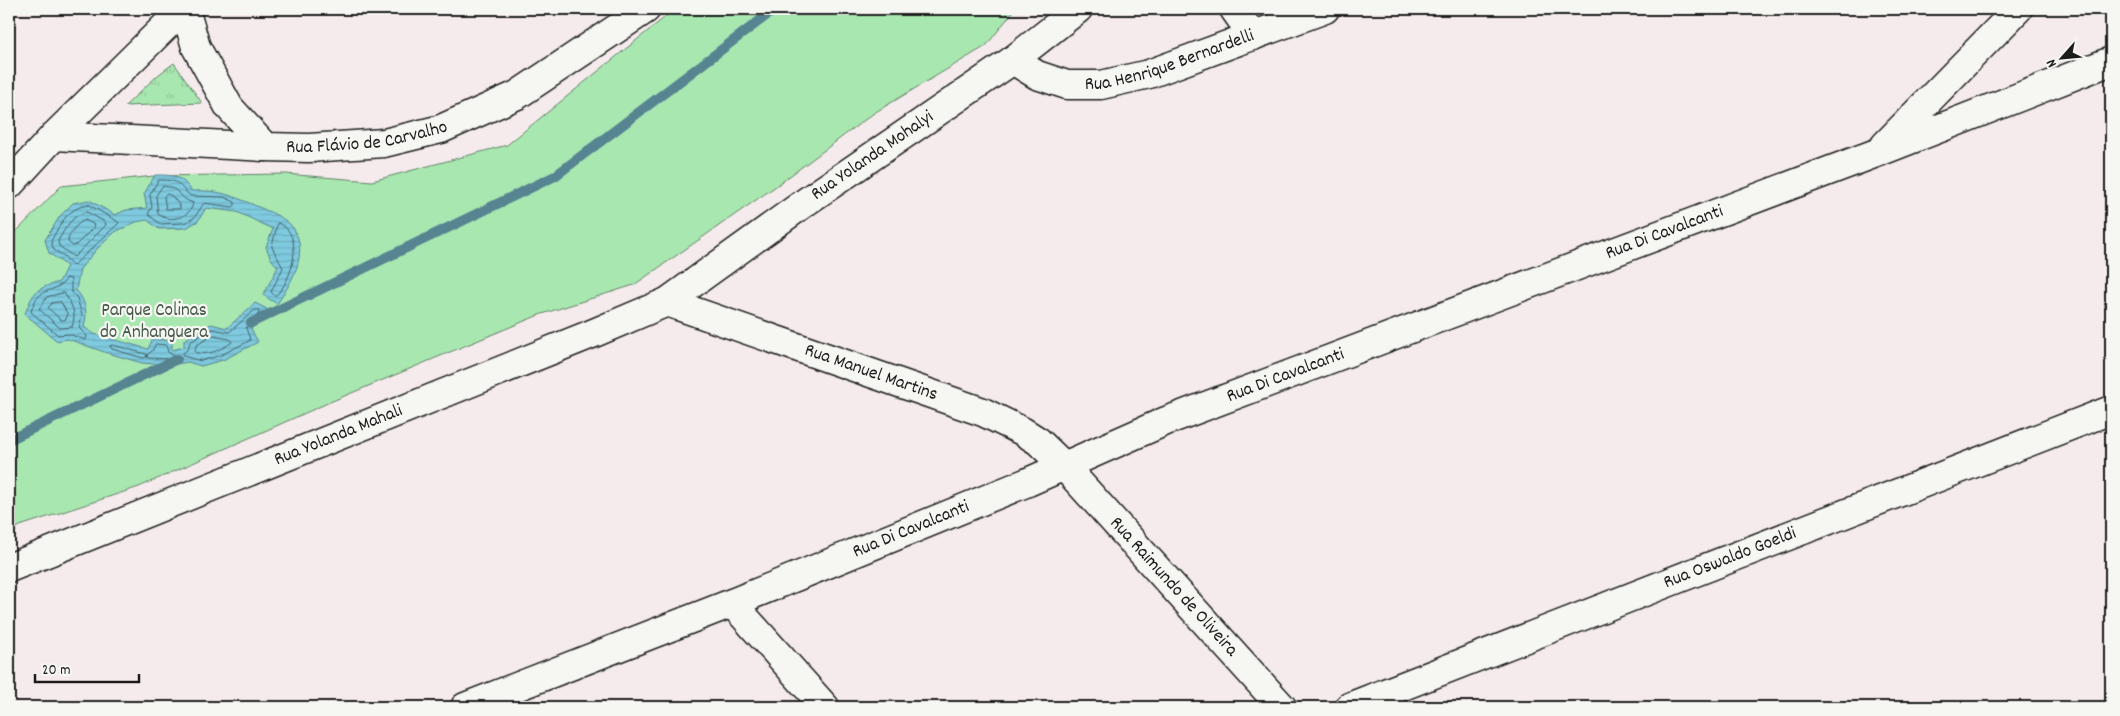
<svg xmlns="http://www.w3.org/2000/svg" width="2120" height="716" font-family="Dekko,sans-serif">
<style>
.grass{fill:url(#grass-tufts);stroke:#628266}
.green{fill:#a8e7b0;stroke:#628266}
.water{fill:url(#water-rules);stroke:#578491}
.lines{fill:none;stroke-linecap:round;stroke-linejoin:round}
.shore{stroke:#44626a;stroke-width:1}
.stream{stroke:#578491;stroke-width:10}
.street-casing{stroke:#1c1c1c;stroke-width:31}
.street{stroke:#f6f6f2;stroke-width:28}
.labels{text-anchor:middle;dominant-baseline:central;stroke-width:4.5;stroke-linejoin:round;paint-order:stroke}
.street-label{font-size:19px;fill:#1c1c1c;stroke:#f6f6f2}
.park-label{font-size:19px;fill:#465948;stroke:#f6f6f2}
</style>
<defs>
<pattern id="grass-tufts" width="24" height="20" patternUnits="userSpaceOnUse" patternTransform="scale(1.25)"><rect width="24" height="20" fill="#a8e7b0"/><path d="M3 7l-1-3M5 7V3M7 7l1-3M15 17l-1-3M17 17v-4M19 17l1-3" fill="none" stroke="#90c697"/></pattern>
<pattern id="water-rules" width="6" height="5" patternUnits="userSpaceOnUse" patternTransform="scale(1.25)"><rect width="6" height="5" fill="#7fcadf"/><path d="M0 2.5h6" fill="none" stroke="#6dadbf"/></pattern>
</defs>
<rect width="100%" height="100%" fill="#f5ebed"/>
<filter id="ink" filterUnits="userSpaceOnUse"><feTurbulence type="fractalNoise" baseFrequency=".02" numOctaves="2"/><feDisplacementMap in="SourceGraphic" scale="10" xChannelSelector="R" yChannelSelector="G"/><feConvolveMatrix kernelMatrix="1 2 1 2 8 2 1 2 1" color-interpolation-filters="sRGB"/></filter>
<g filter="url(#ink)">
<polygon class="grass" points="174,63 202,103 125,106 158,75"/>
<polygon class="green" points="675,9 1015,9 986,46 874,113 779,184 634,285 539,315 330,402 139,487 20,526 9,532 9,239 61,186 154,176 285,174 372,181 507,145"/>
<path class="water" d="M155,175C174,175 180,175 192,191C220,190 230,195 254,205C267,211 286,217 294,229C309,255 291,283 277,304L263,295L278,267L271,259L266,247L273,229L237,212L206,208L198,221L186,228L159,229L147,220L136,222L115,232L97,249L80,269L76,290C86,301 88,313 84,327L94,334L148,349L153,338L172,341V350L184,347V340L211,324L227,328L255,303L267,309L263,317L251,329L258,342L223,360L201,366L188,362L171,365L142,363L104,352L68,339L57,341L25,314C33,291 36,289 59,282L67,266L49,253L45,240L60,216L73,203L89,200L115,215L126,210L147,208L144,194Z"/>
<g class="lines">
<g class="shore">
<path d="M159,180C183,180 175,184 191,196L224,197L235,202V205L233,207L204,203L194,218L184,223L160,224L148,214L152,207L150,195Z"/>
<path d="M163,186C180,187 179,199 193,203C191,218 169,223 158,214L156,196Z"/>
<polygon points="167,194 172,196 180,206 180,209 166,209 164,197"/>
<path d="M89,205L117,221L119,223L73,266L64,256L54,250L51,241C61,223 68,207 89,205Z"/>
<path d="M87,212L105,222L106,225L74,257L59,246L58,241C65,229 72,214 87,212Z"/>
<path d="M85,220L93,224L94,227L76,245L73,246L68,242C68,234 77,223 85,220Z"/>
<path d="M278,223C306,233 292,283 275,296L271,292L283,268L272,247Z"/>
<path d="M67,278L71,279V291L77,298L82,315L79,328L87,336L86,340L68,334L58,335L31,312C38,283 56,296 67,278Z"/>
<path d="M64,293C72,305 77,312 72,327L60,328L39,309L47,297Z"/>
<polygon points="61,302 68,315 65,320 61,320 48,308 52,303"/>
<polygon points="255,310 259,310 259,313 246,328 250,339 249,341 221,355 201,361 183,356 183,353 188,349 190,342 211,329 229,332"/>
<path d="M212,336L230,339L232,342C223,349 206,357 195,352L196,346Z"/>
<polygon points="156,344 166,345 168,352 174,356 173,359 148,358 147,355 152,351"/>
<polygon points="113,345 146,354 147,357 143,358 112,349 110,346"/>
</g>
<g class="stream">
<polyline points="251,323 555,176 775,9"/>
<polyline points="9,440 177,359"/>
</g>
<defs>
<g id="street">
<polyline points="185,9 196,47 229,107 265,147"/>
<polyline points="1234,9 1253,36"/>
<path id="s1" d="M1013,60L1037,75L1067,85H1101L1149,74L1325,9"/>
<path id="s2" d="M54,136L265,147L309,148L384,143L441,129L517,95L646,9"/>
<polyline points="1885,145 2018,9"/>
<polyline points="9,185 54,136 183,9"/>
<path id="s3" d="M667,302L983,412L1022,431L1038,441L1064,466L1282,707"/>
<path id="s4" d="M9,568L594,333L667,302L807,201L1013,60L1078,9"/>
<polyline points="732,603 825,707"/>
<path id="s5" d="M465,707L732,603L1028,482L1166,421L1879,152L2111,61"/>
<path id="s6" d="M1349,707L2111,410"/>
</g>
</defs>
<use href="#street" class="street-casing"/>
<use href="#street" class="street"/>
</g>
</g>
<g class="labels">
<g class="street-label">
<text stroke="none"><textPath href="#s1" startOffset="166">Rua Henrique Bernardelli</textPath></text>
<text stroke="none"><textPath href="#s2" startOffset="314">Rua Flávio de Carvalho</textPath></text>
<text stroke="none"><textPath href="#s4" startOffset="962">Rua Yolanda Mohalyi</textPath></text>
<text stroke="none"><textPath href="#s5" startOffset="1290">Rua Di Cavalcanti</textPath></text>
<text stroke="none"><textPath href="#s3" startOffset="216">Rua Manuel Martins</textPath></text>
<text stroke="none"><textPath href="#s5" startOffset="885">Rua Di Cavalcanti</textPath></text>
<text stroke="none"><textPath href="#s4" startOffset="355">Rua Yolanda Mahali</textPath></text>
<text stroke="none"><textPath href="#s5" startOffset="480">Rua Di Cavalcanti</textPath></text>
<text stroke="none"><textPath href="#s6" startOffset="409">Rua Oswaldo Goeldi</textPath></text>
<text stroke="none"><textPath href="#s3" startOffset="596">Rua Raimundo de Oliveira</textPath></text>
</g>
<g class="park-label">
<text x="154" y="311">Parque Colinas<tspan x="154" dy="22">do Anhanguera</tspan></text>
</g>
</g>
<rect width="2120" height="716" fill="none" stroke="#f6f6f2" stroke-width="30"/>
<rect x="15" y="15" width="2090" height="686" fill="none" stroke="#1c1c1c" stroke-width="2" filter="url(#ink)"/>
<g transform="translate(2062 58) rotate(243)" stroke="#f6f6f2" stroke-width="4" paint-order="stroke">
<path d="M0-4L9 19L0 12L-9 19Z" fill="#1c1c1c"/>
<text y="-8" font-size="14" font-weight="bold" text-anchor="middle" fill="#1c1c1c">N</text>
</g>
<path d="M35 674v8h104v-8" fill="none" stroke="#1c1c1c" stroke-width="2.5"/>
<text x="42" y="674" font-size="15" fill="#1c1c1c" stroke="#f6f6f2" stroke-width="4" paint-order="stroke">20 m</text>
</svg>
